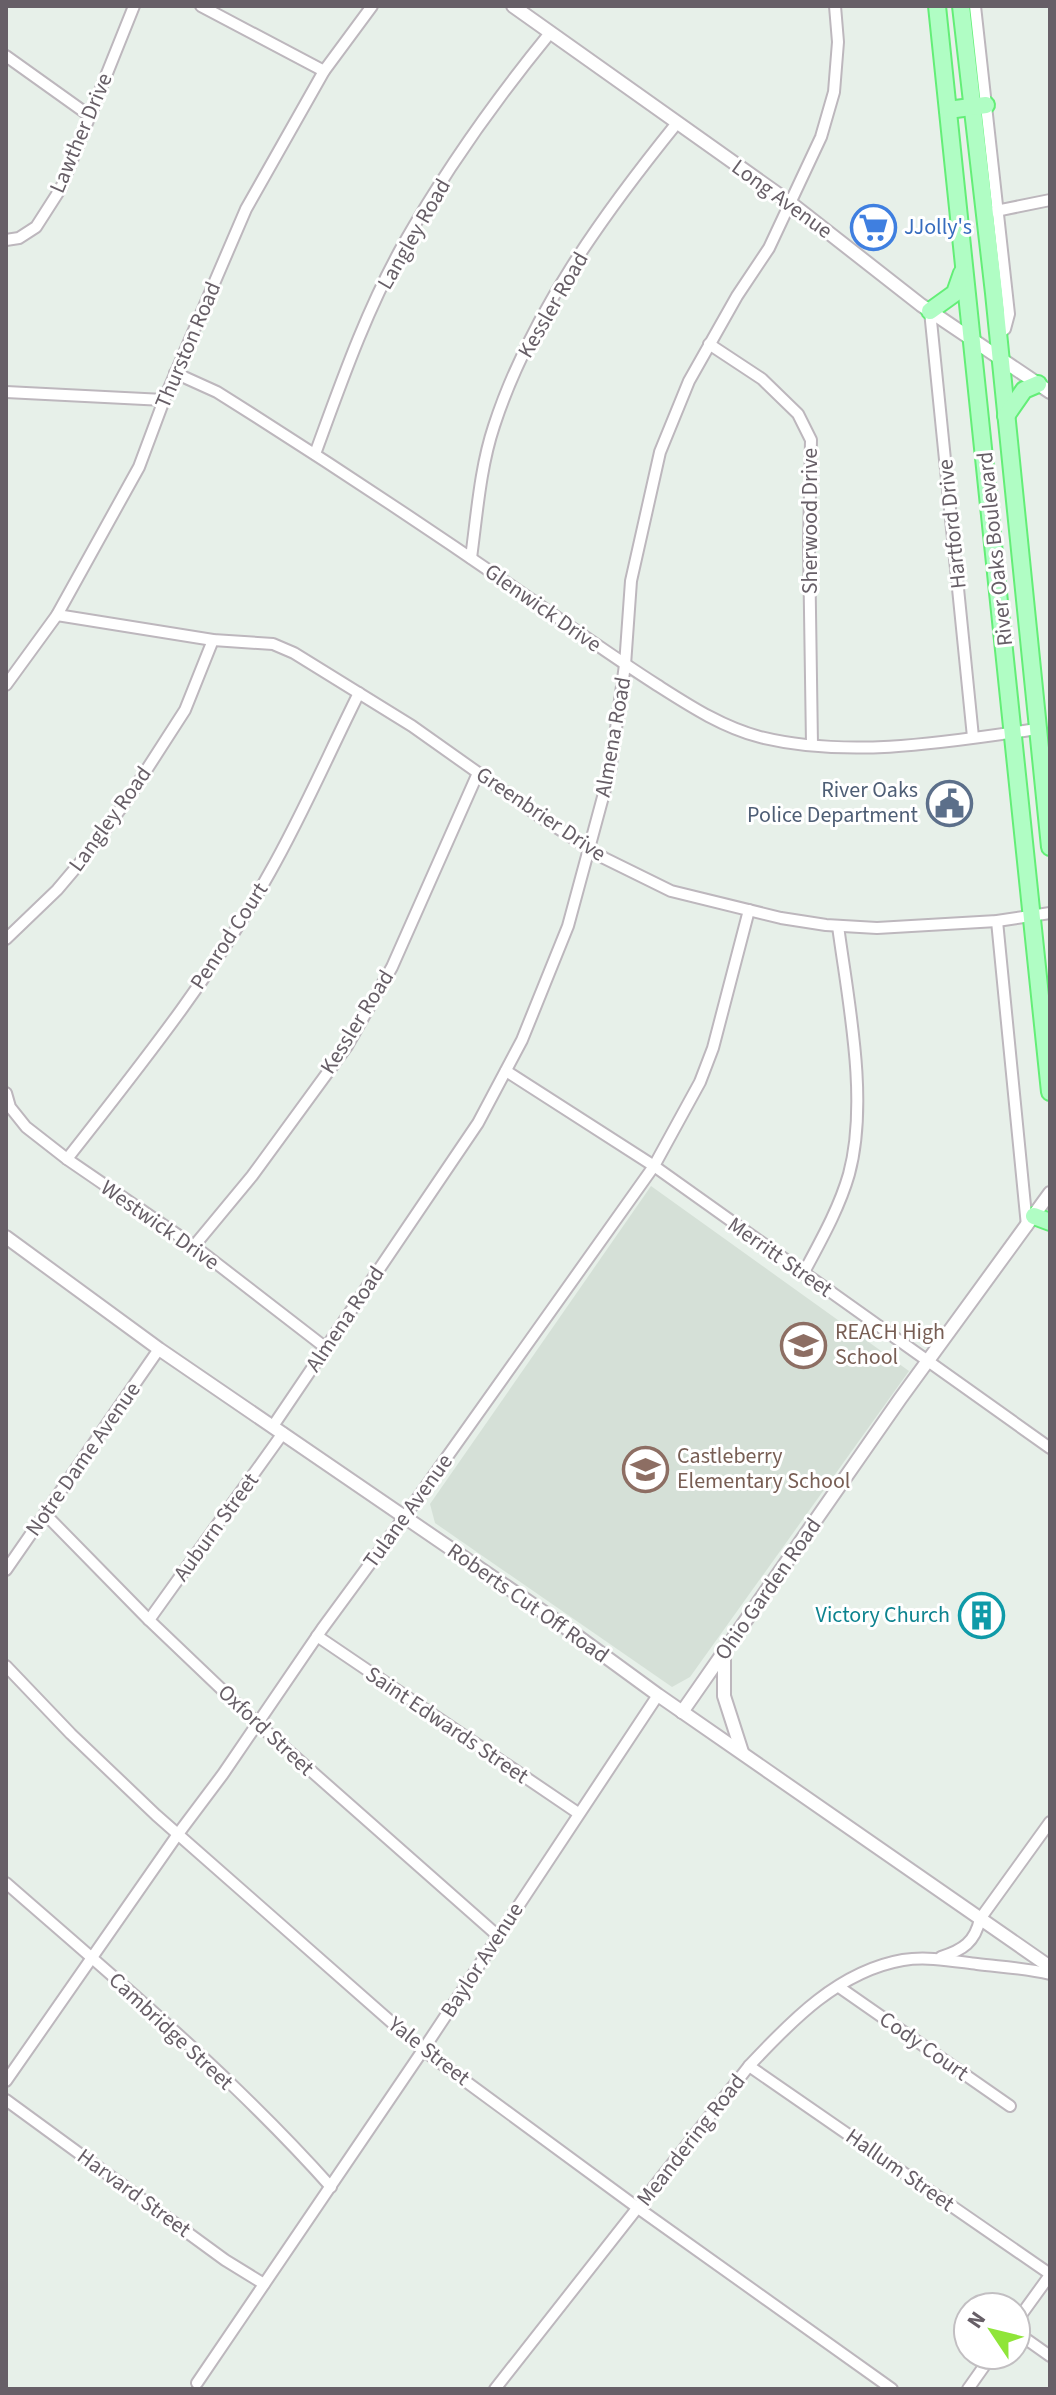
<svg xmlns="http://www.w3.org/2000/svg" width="1056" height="2395" font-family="'Source Sans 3',sans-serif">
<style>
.education{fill:#d5e0d7}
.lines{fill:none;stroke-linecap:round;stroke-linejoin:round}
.minor-casing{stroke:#bdb7bd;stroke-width:14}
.tertiary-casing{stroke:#bdb7bd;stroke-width:16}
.primary-casing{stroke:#63ee77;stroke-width:20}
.minor{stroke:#fff;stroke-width:10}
.tertiary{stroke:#fff;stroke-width:12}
.primary{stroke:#b0fdc4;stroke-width:16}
.labels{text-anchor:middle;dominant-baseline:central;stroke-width:6;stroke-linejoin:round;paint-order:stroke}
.street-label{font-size:22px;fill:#675f67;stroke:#fff}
.shop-label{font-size:22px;fill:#366cbe;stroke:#fff;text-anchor:start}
.service-label{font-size:22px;fill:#4e5e75;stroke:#fff;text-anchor:end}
.education-label{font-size:22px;fill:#785e54;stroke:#fff;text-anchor:start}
.culture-label{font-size:22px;fill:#0d838f;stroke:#fff;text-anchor:end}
</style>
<rect width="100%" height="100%" fill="#e7f0e9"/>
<polygon class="education" points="651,1186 909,1371 690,1677 672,1687 435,1523 430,1504"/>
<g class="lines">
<defs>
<g id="minor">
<polyline points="201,6 324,71"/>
<polyline points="975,6 1009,314 1005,329 997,335"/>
<polyline points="6,56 90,116"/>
<polyline points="996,211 1050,200"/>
<polyline points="6,240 19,238 36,227 61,188 134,6"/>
<polyline points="930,311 973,737"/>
<polyline points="709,344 762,379 798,414 811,440 809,545 812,745"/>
<path d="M175,373L217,392C322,458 425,526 526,596C570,626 613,657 657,685C690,706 722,727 760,737C849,759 948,742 1037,729"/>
<polyline points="6,392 164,400"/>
<path d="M315,454C341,383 366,311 403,245C445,171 496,99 550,33"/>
<path d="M471,558C477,514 480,468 494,426C530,315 605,212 677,123"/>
<polyline points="57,615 213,640 273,644 294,653 412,726 539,816 604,858 671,891 781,918 826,925 877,928 997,921 1050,913"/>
<polyline points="6,685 57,615 139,467 164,400 246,209 324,71 372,6"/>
<polyline points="997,921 1027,1226"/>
<polyline points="6,939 57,890 90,851 129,797 185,710 213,640"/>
<polyline points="506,1071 654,1166 1050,1448"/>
<polyline points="6,1093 10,1107 26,1127 67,1159 194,1246 326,1348"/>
<path d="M67,1159C139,1067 213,975 270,872C303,814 329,753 359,693"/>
<polyline points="194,1246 252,1176 347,1046 392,967 478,773"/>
<path d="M803,1274C820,1242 839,1209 849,1174C869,1100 848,1001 838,926"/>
<polyline points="273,1426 478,1123 522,1040 568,926 610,771 625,665 631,581 660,452 689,381 737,296 769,248 821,137 834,92 838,42 835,6"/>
<polyline points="45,1514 149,1620 258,1724 497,1935"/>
<polyline points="6,1570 159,1349"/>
<polyline points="149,1620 283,1433"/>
<polyline points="317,1636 578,1813"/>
<polyline points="6,1666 71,1734 156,1815 423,2050 638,2208 892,2389"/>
<path d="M6,1883C117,1980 232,2076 331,2187"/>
<path d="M941,1957C963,1950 975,1942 980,1919L1050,1822"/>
<polyline points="839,1987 1010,2106"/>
<polyline points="749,2066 1050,2274"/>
<polyline points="6,2081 178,1834 223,1774 322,1629 405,1516 654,1166 700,1082 713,1048 749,910"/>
<polyline points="6,2100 225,2260 264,2284"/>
<polyline points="1016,2322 1050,2275"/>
<polyline points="1016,2332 1050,2356"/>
<polyline points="197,2383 423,2050 658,1695"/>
<path d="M495,2389L749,2066C791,2021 839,1971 903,1960C927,1956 953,1961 977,1964C1002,1967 1026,1968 1050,1974"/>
<polyline points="968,2389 992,2355"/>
</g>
<g id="tertiary">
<polyline points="513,6 792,204 921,305 1050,392"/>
<polyline points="6,1237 159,1349 558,1622 658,1695 1050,1967"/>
<polyline points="724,1652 724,1696 742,1752"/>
<polyline points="682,1712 900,1399 1050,1193"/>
</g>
<g id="primary">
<polyline points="937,6 1050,1092"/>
<polyline points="961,6 994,293 1050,847"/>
<polyline points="948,110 986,105"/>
<polyline points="930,311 955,293 962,273"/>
<polyline points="1006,416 1024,390 1038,384"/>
<polyline points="1034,1216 1050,1222"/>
</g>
</defs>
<use href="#minor" class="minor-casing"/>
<use href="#tertiary" class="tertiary-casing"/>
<use href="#primary" class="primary-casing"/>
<use href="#minor" class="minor"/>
<use href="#tertiary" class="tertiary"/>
<use href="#primary" class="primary"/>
</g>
<defs>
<symbol id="supermarket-ring" viewBox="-11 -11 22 22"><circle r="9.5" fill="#fff" stroke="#3f7fe0" stroke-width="1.5"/><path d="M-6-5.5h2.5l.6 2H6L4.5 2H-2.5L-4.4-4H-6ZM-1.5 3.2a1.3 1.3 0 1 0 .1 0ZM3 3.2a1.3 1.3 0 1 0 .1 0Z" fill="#3f7fe0"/></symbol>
<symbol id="civic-ring" viewBox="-11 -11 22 22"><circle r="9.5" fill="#fff" stroke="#5c6f8a" stroke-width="1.5"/><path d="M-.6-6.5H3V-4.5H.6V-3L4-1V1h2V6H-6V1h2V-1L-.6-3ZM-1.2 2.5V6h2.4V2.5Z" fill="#5c6f8a"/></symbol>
<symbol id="school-ring" viewBox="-11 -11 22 22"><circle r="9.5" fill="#fff" stroke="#8d6e63" stroke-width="1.5"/><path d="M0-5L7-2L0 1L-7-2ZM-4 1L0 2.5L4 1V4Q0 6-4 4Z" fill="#8d6e63"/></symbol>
<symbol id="building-ring" viewBox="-11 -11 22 22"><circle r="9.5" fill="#fff" stroke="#0f9aa8" stroke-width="1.5"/><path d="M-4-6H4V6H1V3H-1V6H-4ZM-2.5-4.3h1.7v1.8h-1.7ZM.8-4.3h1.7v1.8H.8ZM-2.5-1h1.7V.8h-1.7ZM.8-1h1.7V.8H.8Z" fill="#0f9aa8"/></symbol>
</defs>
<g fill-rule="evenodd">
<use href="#supermarket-ring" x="848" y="202" width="51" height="51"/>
<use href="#civic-ring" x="924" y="778" width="51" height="51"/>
<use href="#school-ring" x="778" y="1320" width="51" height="51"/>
<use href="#school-ring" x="620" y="1444" width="51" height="51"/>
<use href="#building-ring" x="956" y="1590" width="51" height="51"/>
</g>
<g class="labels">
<g class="street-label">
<text transform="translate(81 133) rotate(-67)">Lawther Drive</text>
<text transform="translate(782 199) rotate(36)">Long Avenue</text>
<text transform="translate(414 234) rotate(-60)">Langley Road</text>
<text transform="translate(553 305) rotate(-60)">Kessler Road</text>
<text transform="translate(188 345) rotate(-67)">Thurston Road</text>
<text transform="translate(810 521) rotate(-90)">Sherwood Drive</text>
<text transform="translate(952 524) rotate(-96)">Hartford Drive</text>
<text transform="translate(995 549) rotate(-96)">River Oaks Boulevard</text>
<text transform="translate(543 608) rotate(35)">Glenwick Drive</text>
<text transform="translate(613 737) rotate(-80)">Almena Road</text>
<text transform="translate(541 814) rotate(34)">Greenbrier Drive</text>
<text transform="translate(110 819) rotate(-54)">Langley Road</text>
<text transform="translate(229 936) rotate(-57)">Penrod Court</text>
<text transform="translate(357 1022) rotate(-58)">Kessler Road</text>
<text transform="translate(160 1225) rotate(35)">Westwick Drive</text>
<text transform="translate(780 1257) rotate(35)">Merritt Street</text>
<text transform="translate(345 1319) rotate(-56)">Almena Road</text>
<text transform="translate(83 1459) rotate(-55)">Notre Dame Avenue</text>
<text transform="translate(408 1511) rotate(-54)">Tulane Avenue</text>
<text transform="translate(216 1527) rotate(-54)">Auburn Street</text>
<text transform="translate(768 1589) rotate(-55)">Ohio Garden Road</text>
<text transform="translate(528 1603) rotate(35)">Roberts Cut Off Road</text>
<text transform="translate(447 1725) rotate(34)">Saint Edwards Street</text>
<text transform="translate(266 1730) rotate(43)">Oxford Street</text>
<text transform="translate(482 1960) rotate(-57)">Baylor Avenue</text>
<text transform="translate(171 2031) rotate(43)">Cambridge Street</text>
<text transform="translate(924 2046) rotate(35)">Cody Court</text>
<text transform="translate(429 2051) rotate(38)">Yale Street</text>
<text transform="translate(691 2140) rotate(-52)">Meandering Road</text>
<text transform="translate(900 2170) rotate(35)">Hallum Street</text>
<text transform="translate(134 2193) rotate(36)">Harvard Street</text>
</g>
<g class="shop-label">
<text x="904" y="227">JJolly's</text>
</g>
<g class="service-label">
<text x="918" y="790">River Oaks<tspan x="918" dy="25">Police Department</tspan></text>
</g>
<g class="education-label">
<text x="835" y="1332">REACH High<tspan x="835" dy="25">School</tspan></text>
<text x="677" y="1456">Castleberry<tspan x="677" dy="25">Elementary School</tspan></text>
</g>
<g class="culture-label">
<text x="950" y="1615">Victory Church</text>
</g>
</g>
<rect width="1056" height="2395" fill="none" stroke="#675f67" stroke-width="16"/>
<g transform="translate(992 2331) rotate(305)"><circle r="38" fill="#ffffff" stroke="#c2bfc2" stroke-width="2"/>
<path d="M0-6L14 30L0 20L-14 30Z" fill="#8fe539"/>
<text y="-12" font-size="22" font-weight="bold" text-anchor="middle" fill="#675f67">N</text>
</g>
</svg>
